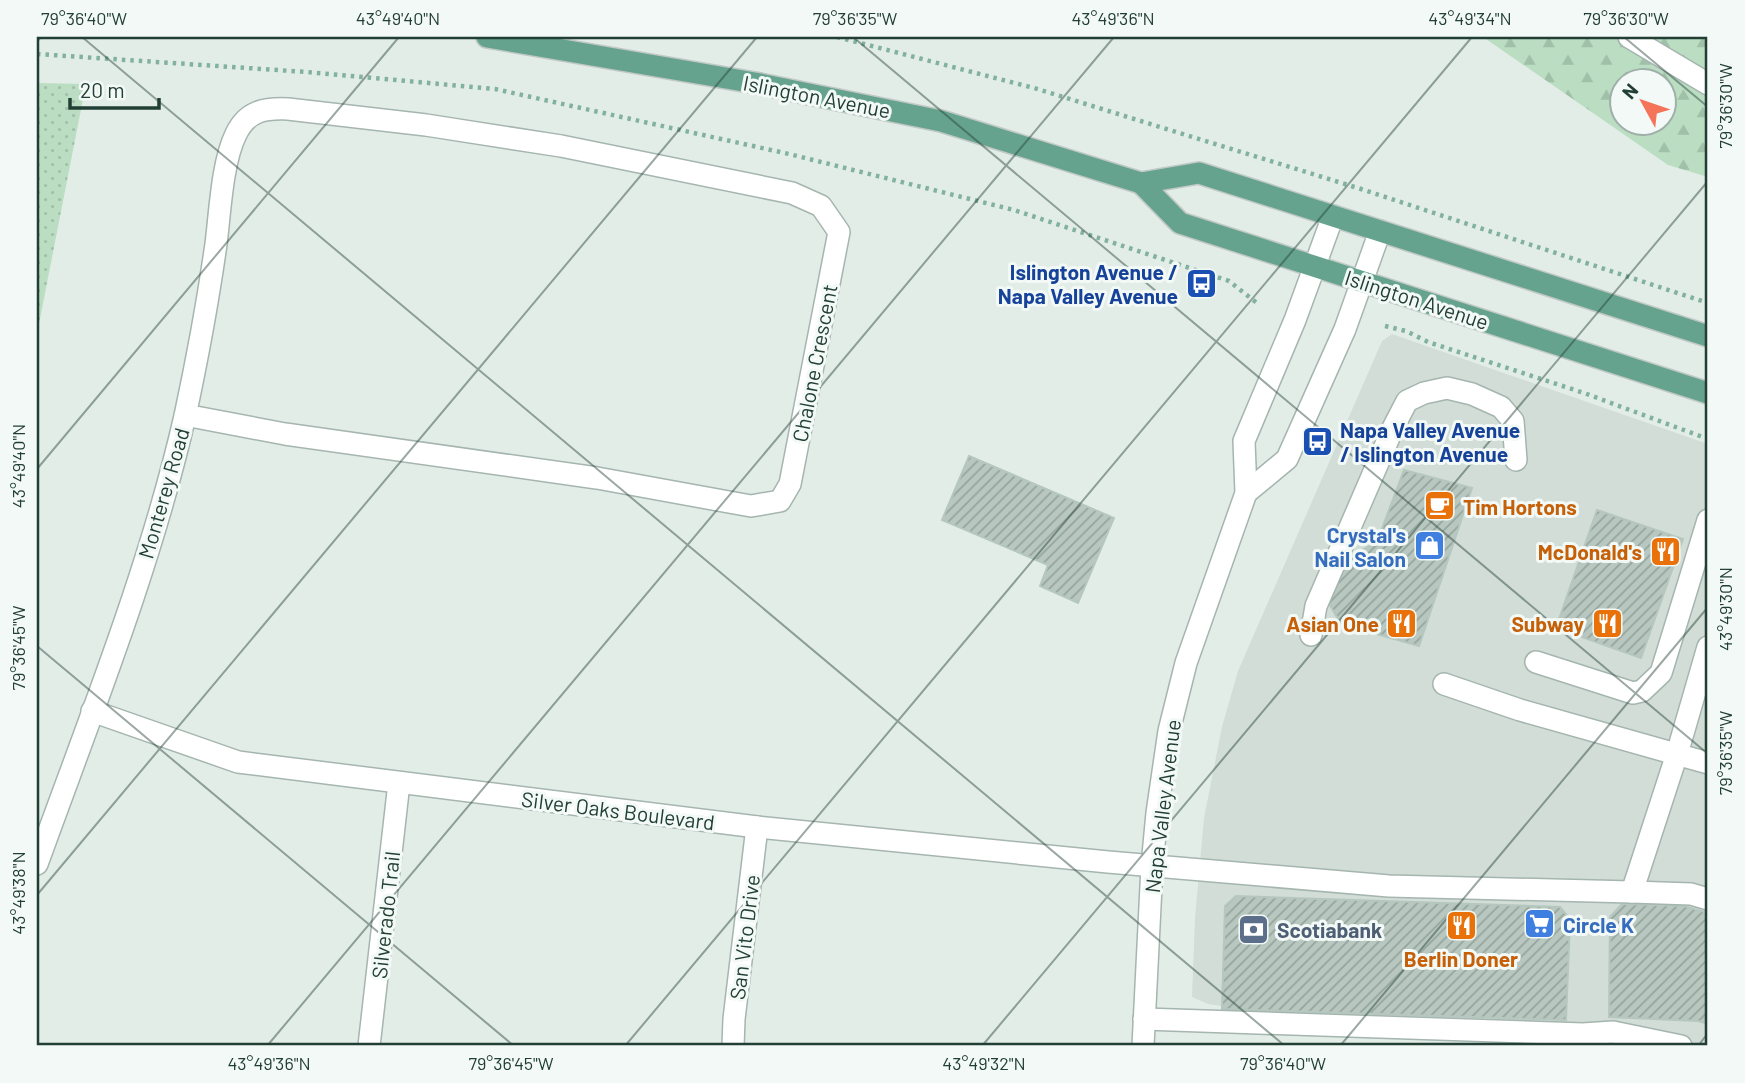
<svg xmlns="http://www.w3.org/2000/svg" width="1745" height="1083" font-family="Barlow,sans-serif">
<style>
.built{fill:#d1ddd6}
.grass{fill:url(#grass-dots)}
.forest{fill:url(#forest-firs);fill-rule:evenodd}
.building{fill:url(#building-hatch);stroke:#b5c7be;stroke-width:2}
.lines{fill:none;stroke-linecap:round;stroke-linejoin:round}
.minor-casing{stroke:#a5b5af;stroke-width:24}
.major-casing{stroke:#c1c9c6;stroke-width:24}
.path{stroke:#82b19f;stroke-width:4.5;stroke-dasharray:3.5 5;stroke-linecap:butt}
.minor{stroke:#fff;stroke-width:21}
.major{stroke:#66a38f;stroke-width:21}
.ticks{fill:none;stroke:#223f35;stroke-width:2;stroke-opacity:0.45}
.labels{text-anchor:middle;dominant-baseline:central;stroke-width:6;stroke-linejoin:round;paint-order:stroke}
.street-label{font-size:21px;fill:#223f35;stroke:#f3f9f6}
.transit-label{font-size:21px;font-weight:bold;fill:#164399;stroke:#f3f9f6;text-anchor:end}
.food-label{font-size:21px;font-weight:bold;fill:#c56008;stroke:#f3f9f6;text-anchor:end}
.shop-label{font-size:21px;font-weight:bold;fill:#366cbe;stroke:#f3f9f6;text-anchor:end}
.service-label{font-size:21px;font-weight:bold;fill:#4e5e75;stroke:#f3f9f6;text-anchor:start}
.neatline{fill:none;stroke:#223f35;stroke-width:2.5}
.ticks-label{font-size:18px;text-anchor:middle;fill:#223f35}
</style>
<defs>
<pattern id="grass-dots" width="8" height="8" patternUnits="userSpaceOnUse" patternTransform="scale(1.75)"><rect width="8" height="8" fill="#bbdec2"/><path d="M2 2h.1M6 6h.1" fill="none" stroke="#a0c0a7" stroke-width="1.8" stroke-linecap="round"/></pattern>
<pattern id="forest-firs" width="22" height="20" patternUnits="userSpaceOnUse" patternTransform="scale(1.75)"><rect width="22" height="20" fill="#bbdec2"/><path d="M5 1l3.5 6h-7zM16 11l3.5 6h-7z" fill="#a0c0a7"/></pattern>
<pattern id="building-hatch" width="6" height="6" patternUnits="userSpaceOnUse" patternTransform="scale(1.75)"><rect width="6" height="6" fill="#b8c8c0"/><path d="M-1 1l2-2M0 6l6-6M5 7l2-2" fill="none" stroke="#95a49d"/></pattern>
</defs>
<rect width="100%" height="100%" fill="#e3ede8"/>
<polygon class="built" points="1392,334 1708,444 1708,1046 1694,1046 1613,1031 1583,1034 1221,1009 1221,1006 1208,1004 1192,997 1195,918 1204,818 1222,727 1238,671 1382,341"/>
<polygon class="grass" points="37,83 86,84 37,334"/>
<path class="forest" d="M1483,37H1708V177L1668,165ZM1622,80H1664V122H1622Z"/>
<g class="building">
<polygon points="969,456 1114,518 1078,603 1040,586 1048,565 942,520"/>
<polygon points="1404,470 1472,488 1419,646 1341,624 1328,602 1344,560 1377,542"/>
<polygon points="1597,510 1683,539 1641,658 1556,628"/>
<polygon points="1236,896 1560,907 1570,919 1566,1020 1222,1009 1225,906"/>
<polygon points="1622,904 1684,906 1708,913 1708,1024 1698,1021 1609,1017 1610,917"/>
</g>
<g class="lines">
<defs>
<g id="minor">
<polyline points="1629,37 1708,84"/>
<polyline points="1246,493 1287,459 1345,329 1380,231"/>
<polyline points="1311,635 1316,606 1393,428 1407,401 1424,393 1447,388 1472,394 1501,407 1513,421 1516,460"/>
<polyline points="1536,662 1633,693 1642,691 1661,673 1708,520"/>
<polyline points="1444,684 1520,710 1708,763"/>
<polyline points="92,711 238,762 757,827 1108,862 1389,886 1632,892 1691,894 1708,899"/>
<path d="M37,864C90,717 150,569 185,416C197,360 208,301 216,244C220,213 222,162 236,134C247,111 264,108 288,109L426,125L561,146L792,193L821,206L839,232L790,484L780,501L751,506L597,478L285,434L185,415"/>
<polyline points="1632,892 1677,754 1708,647"/>
<polyline points="1144,1019 1583,1034 1613,1032 1681,1046"/>
<polyline points="369,1046 399,783"/>
<polyline points="733,1046 734,1019 757,827"/>
<polyline points="1143,1046 1152,866 1157,813 1169,731 1186,663 1246,493 1244,441 1295,320 1333,216"/>
</g>
<g id="major">
<polyline points="487,37 755,83 941,121 1141,183 1199,173 1708,336"/>
<polyline points="1141,183 1180,223 1708,393"/>
</g>
</defs>
<use href="#minor" class="minor-casing"/>
<use href="#major" class="major-casing"/>
<g class="path">
<polyline points="837,37 1034,88 1361,189 1708,303"/>
<polyline points="37,54 307,72 495,89 789,154 1014,210 1229,281 1257,303 1260,302"/>
<polyline points="1385,326 1406,331 1428,342 1584,393 1708,439"/>
</g>
<use href="#minor" class="minor"/>
<use href="#major" class="major"/>
</g>
<path class="ticks" d="M82,37L1285,1046M853,37L1708,754M1624,37L1708,107M37,42L41,37M37,469L399,37M37,646L514,1046M37,895L757,37M267,1046L1114,37M625,1046L1472,37M982,1046L1708,181M1340,1046L1708,607M1698,1046L1708,1033"/>
<defs>
<symbol id="bus-square" viewBox="-11 -11 22 22"><rect x="-9" y="-9" width="18" height="18" rx="4" fill="#1a4fb4" stroke="#f3f9f6"/><path d="M-5-6H5V4H4V6H2V4H-2V6H-4V4H-5ZM-3.5-4V0h7V-4ZM-3.5 1.2v1.5H-2V1.2ZM2 1.2v1.5H3.5V1.2Z" fill="#fff"/></symbol>
<symbol id="cafe-square" viewBox="-11 -11 22 22"><rect x="-9" y="-9" width="18" height="18" rx="4" fill="#e8710a" stroke="#f3f9f6"/><path d="M-5.5-4.5H6V0H3Q3 3.5 0 3.5H-2.5Q-5.5 3.5-5.5 0ZM3-3.2v2h1.7v-2ZM-6 4.5H4V6H-6Z" fill="#fff"/></symbol>
<symbol id="shop-square" viewBox="-11 -11 22 22"><rect x="-9" y="-9" width="18" height="18" rx="4" fill="#3f7fe0" stroke="#f3f9f6"/><path d="M-5-2.5h2.3a2.7 3.5 0 0 1 5.4 0H5L5.5 6h-11ZM-1.5-2.5h3a1.5 2.3 0 0 0-3 0Z" fill="#fff"/></symbol>
<symbol id="restaurant-square" viewBox="-11 -11 22 22"><rect x="-9" y="-9" width="18" height="18" rx="4" fill="#e8710a" stroke="#f3f9f6"/><path d="M-5-6h1v4h1v-4h1v4h1v-4h1v5L-1.5 .5V6h-2V.5L-5-1ZM5-6V6H3V1.5H1.5Q1.5-4 5-6Z" fill="#fff"/></symbol>
<symbol id="supermarket-square" viewBox="-11 -11 22 22"><rect x="-9" y="-9" width="18" height="18" rx="4" fill="#3f7fe0" stroke="#f3f9f6"/><path d="M-6-5.5h2.5l.6 2H6L4.5 2H-2.5L-4.4-4H-6ZM-1.5 3.2a1.3 1.3 0 1 0 .1 0ZM3 3.2a1.3 1.3 0 1 0 .1 0Z" fill="#fff"/></symbol>
<symbol id="bank-square" viewBox="-11 -11 22 22"><rect x="-9" y="-9" width="18" height="18" rx="4" fill="#5c6f8a" stroke="#f3f9f6"/><path d="M-6-4H6V4H-6ZM0-2.3a2.3 2.3 0 1 0 0 4.6a2.3 2.3 0 1 0 0-4.6Z" fill="#fff"/></symbol>
</defs>
<g fill-rule="evenodd">
<use href="#bus-square" x="1184" y="266" width="35" height="35"/>
<use href="#bus-square" x="1300" y="424" width="35" height="35"/>
<use href="#cafe-square" x="1422" y="488" width="35" height="35"/>
<use href="#shop-square" x="1412" y="528" width="35" height="35"/>
<use href="#restaurant-square" x="1648" y="534" width="35" height="35"/>
<use href="#restaurant-square" x="1384" y="606" width="35" height="35"/>
<use href="#restaurant-square" x="1590" y="606" width="35" height="35"/>
<use href="#supermarket-square" x="1522" y="906" width="35" height="35"/>
<use href="#restaurant-square" x="1444" y="908" width="35" height="35"/>
<use href="#bank-square" x="1236" y="912" width="35" height="35"/>
</g>
<g class="labels">
<g class="street-label">
<text transform="translate(817 96) rotate(11)">Islington Avenue</text>
<text transform="translate(1417 299) rotate(18)">Islington Avenue</text>
<text transform="translate(814 363) rotate(-79)">Chalone Crescent</text>
<text transform="translate(163 493) rotate(-74)">Monterey Road</text>
<text transform="translate(1162 806) rotate(-83)">Napa Valley Avenue</text>
<text transform="translate(618 810) rotate(7)">Silver Oaks Boulevard</text>
<text transform="translate(385 915) rotate(-84)">Silverado Trail</text>
<text transform="translate(744 937) rotate(-83)">San Vito Drive</text>
</g>
<g class="transit-label">
<text x="1178" y="271">Islington Avenue /<tspan x="1178" dy="24">Napa Valley Avenue</tspan></text>
<text x="1340" y="429" text-anchor="start">Napa Valley Avenue<tspan x="1340" dy="24">/ Islington Avenue</tspan></text>
</g>
<g class="food-label">
<text x="1463" y="506" text-anchor="start">Tim Hortons</text>
<text x="1642" y="551">McDonald's</text>
<text x="1379" y="623">Asian One</text>
<text x="1584" y="623">Subway</text>
<text x="1461" y="958" text-anchor="middle">Berlin Doner</text>
</g>
<g class="shop-label">
<text x="1406" y="534">Crystal's<tspan x="1406" dy="24">Nail Salon</tspan></text>
<text x="1563" y="924" text-anchor="start">Circle K</text>
</g>
<g class="service-label">
<text x="1277" y="929">Scotiabank</text>
</g>
</g>
<rect width="1745" height="1083" fill="none" stroke="#f3f9f6" stroke-width="77"/>
<g transform="translate(1643 102) rotate(310)"><circle r="33" fill="#f3f9f6" stroke="#9fafa9" stroke-width="2"/>
<path d="M0-5L12 26L0 18L-12 26Z" fill="#f47359"/>
<text y="-10" font-size="19" font-weight="bold" text-anchor="middle" fill="#223f35">N</text>
</g>
<path d="M70 98v10h89v-10" fill="none" stroke="#223f35" stroke-width="3.5"/>
<text x="80" y="98" font-size="21" fill="#223f35" stroke="#f3f9f6" stroke-width="5" paint-order="stroke">20 m</text>
<rect x="38" y="38" width="1668" height="1006" class="neatline"/>
<g class="ticks-label">
<text x="84" y="25">79°36'40"W</text>
<text x="398" y="25">43°49'40"N</text>
<text x="855" y="25">79°36'35"W</text>
<text x="1113" y="25">43°49'36"N</text>
<text x="1470" y="25">43°49'34"N</text>
<text x="1626" y="25">79°36'30"W</text>
<text transform="translate(1726 106) rotate(-90)" y="6">79°36'30"W</text>
<text transform="translate(19 466) rotate(-90)" y="6">43°49'40"N</text>
<text transform="translate(1726 609) rotate(-90)" y="6">43°49'30"N</text>
<text transform="translate(19 648) rotate(-90)" y="6">79°36'45"W</text>
<text transform="translate(1726 753) rotate(-90)" y="6">79°36'35"W</text>
<text transform="translate(19 893) rotate(-90)" y="6">43°49'38"N</text>
<text x="269" y="1070">43°49'36"N</text>
<text x="511" y="1070">79°36'45"W</text>
<text x="984" y="1070">43°49'32"N</text>
<text x="1283" y="1070">79°36'40"W</text>
</g>
</svg>
